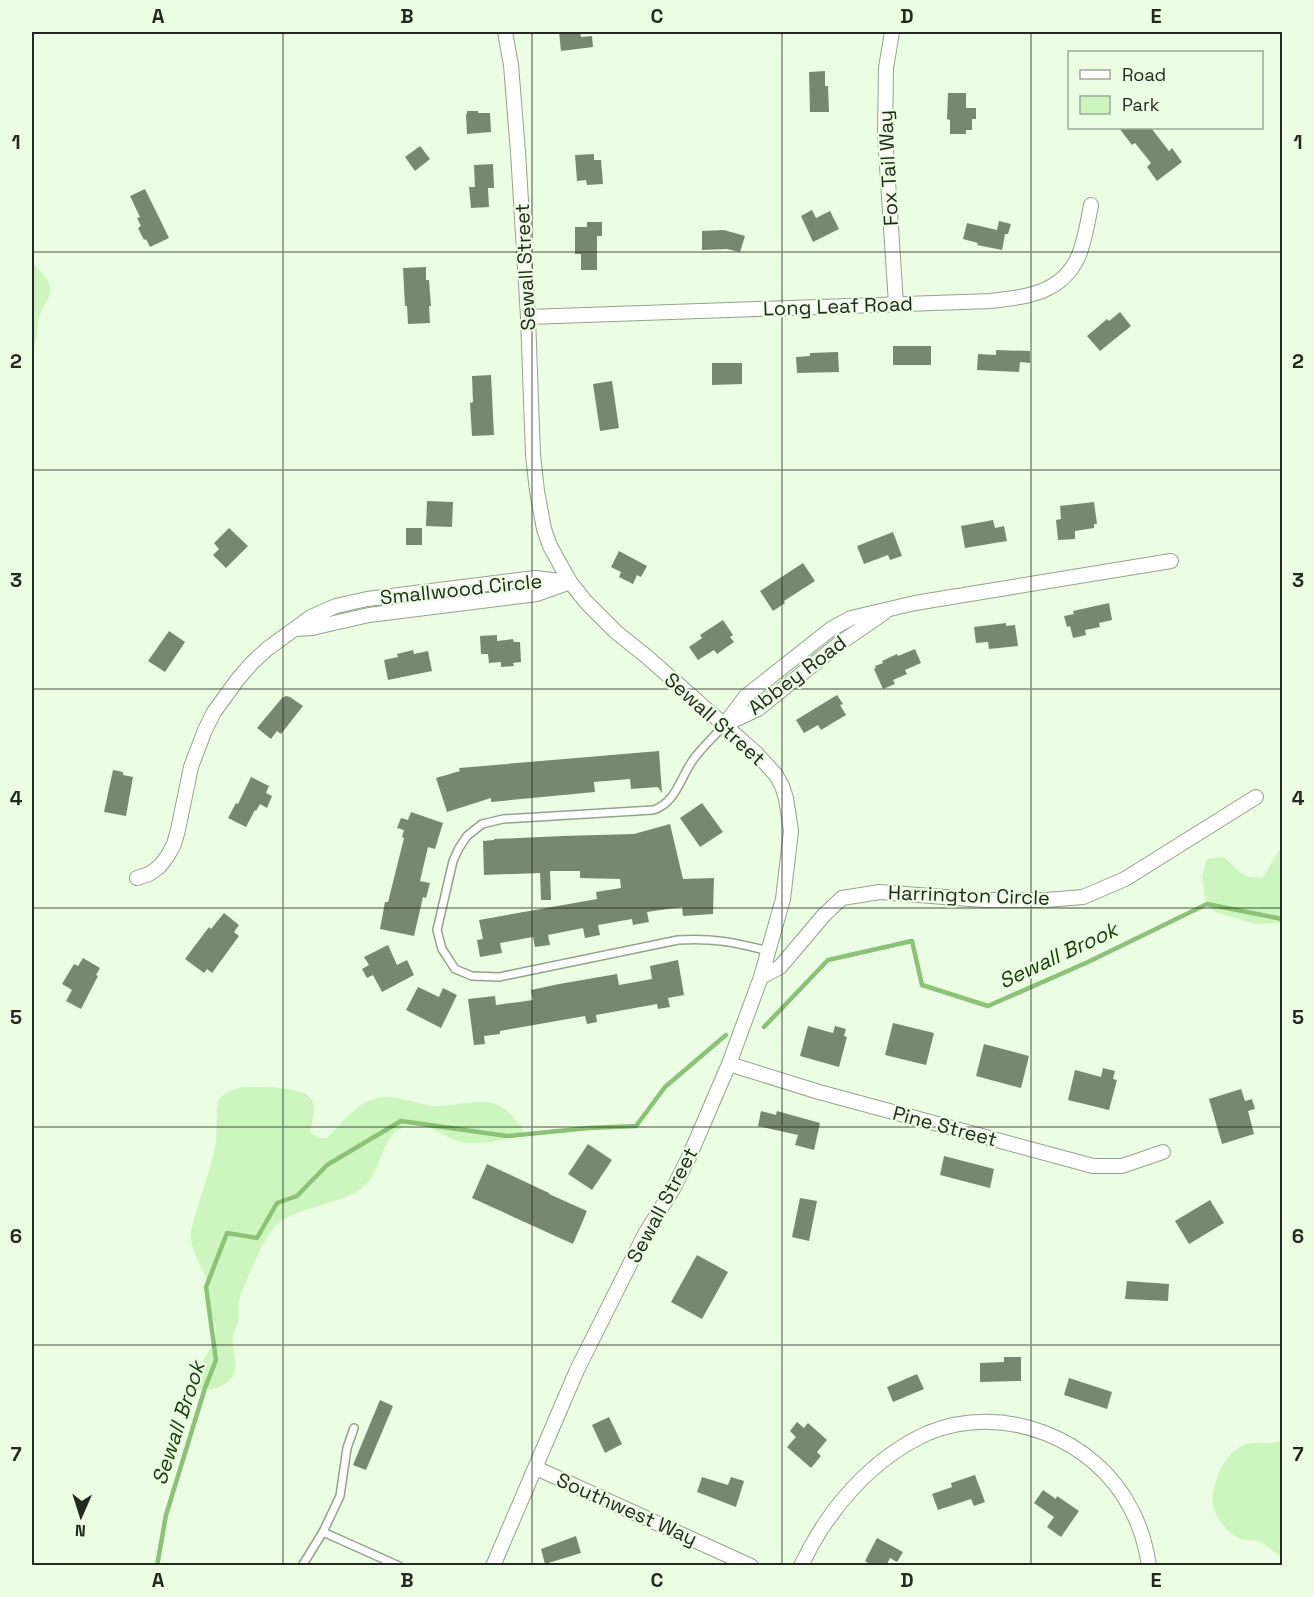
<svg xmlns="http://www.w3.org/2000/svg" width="1314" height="1597" font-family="'Space Grotesk',sans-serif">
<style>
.green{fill:#cdf6be}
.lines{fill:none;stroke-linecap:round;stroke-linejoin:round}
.stream{stroke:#8cc178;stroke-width:4.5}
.building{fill:#778871}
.lane-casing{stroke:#91a38b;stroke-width:10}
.street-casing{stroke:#91a38b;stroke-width:16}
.lane{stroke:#fff;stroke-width:7}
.street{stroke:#fff;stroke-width:14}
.grid{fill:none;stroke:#222920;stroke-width:1.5;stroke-opacity:0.55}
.labels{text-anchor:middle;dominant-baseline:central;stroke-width:4.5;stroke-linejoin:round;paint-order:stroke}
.street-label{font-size:20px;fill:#222920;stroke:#ebfee4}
.water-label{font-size:21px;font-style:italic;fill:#193b08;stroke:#ebfee4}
.neatline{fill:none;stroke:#222920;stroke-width:2}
.grid-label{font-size:20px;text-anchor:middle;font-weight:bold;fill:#222920}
</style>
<rect width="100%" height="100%" fill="#ebfee4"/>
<g class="green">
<path d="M32,261C36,269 46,275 49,283C54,295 44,304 40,314C36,328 39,337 32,351Z"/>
<path d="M1282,847V923L1256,924L1217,913L1206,905L1202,876L1207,859L1224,857C1238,869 1244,881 1263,877L1280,849Z"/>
<path d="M241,1087C256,1087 303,1085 311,1099C317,1109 312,1121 310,1132C314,1137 321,1138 327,1138C342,1123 356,1103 377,1098C396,1094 414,1104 432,1106C450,1107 477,1099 492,1103C506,1107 516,1119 523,1130V1132L519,1135C498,1141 474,1148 452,1139C438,1134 432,1125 415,1125C377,1127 387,1169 362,1188C339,1206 289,1207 272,1230C260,1247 252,1268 244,1287C242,1291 240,1296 239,1300C237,1307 240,1315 238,1322C237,1327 234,1331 233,1335C231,1347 239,1364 233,1376C226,1388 209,1391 197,1389L196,1374L214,1341L216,1331V1325L209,1313L206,1278L194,1252L190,1236L194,1219L210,1168L216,1143L217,1107L219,1098L230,1091Z"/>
<path d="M1282,1440V1558C1275,1553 1268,1546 1260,1542C1254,1539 1248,1541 1242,1539C1228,1535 1216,1519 1213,1505C1211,1497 1214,1489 1216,1482C1219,1469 1227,1456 1238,1448C1253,1438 1268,1447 1282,1440Z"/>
</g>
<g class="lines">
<g class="stream">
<polyline points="764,1027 828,960 912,941 922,985 988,1006 1088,962 1207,904 1282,919"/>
<polyline points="157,1566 166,1515 205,1388 216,1360 206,1287 227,1233 257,1238 277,1203 297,1196 327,1165 401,1121 507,1136 589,1128 636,1126 665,1087 726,1035"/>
</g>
</g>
<g class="building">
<polygon points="559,32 580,32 581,37 592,36 593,47 561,51"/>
<polygon points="825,71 825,86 828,86 829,112 810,112 809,72"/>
<polygon points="948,93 966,93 966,108 976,108 976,119 972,119 972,130 966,130 966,134 950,134 950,120 947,119"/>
<polygon points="467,111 478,111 478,113 490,113 491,132 467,134 466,114 467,114"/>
<polygon points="1119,128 1151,128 1169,151 1172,148 1182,162 1157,181 1147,167 1151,163 1135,143 1132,145"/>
<polygon points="420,146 430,159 415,171 405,157"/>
<polygon points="594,154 594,160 601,160 603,184 587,185 586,180 577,181 575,155"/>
<polygon points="493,164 494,188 488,188 489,207 471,208 469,187 475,187 474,165"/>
<polygon points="145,189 169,238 150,247 146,239 144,240 138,228 141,226 137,218 140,217 130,196"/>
<polygon points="812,210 816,218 830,211 839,229 813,242 801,216"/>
<polygon points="999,221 1011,224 1008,234 1005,234 1002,250 977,245 978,243 963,239 967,223 997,230"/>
<polygon points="587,222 602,222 602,236 597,236 597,270 581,270 581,254 575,254 575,227 587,227"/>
<polygon points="724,230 745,236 740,252 727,249 702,250 702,231"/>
<polygon points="426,267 426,280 429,280 431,306 429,306 430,323 408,324 407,306 405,306 403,268"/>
<polygon points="1120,312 1131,326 1100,351 1087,336 1107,319 1109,321"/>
<rect x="893" y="346" width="38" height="19"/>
<polygon points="996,350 1030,351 1030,363 1020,362 1019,372 977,370 978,354 996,355"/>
<polygon points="838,352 839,372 797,373 796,357 810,356 810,353"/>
<polygon points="712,363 742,363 742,384 712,385"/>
<polygon points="491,375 494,435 472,436 470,403 473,402 472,376"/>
<polygon points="612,381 619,428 600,431 593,384"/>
<polygon points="427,501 453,502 452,527 426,526"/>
<polygon points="1094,502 1097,524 1094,524 1094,528 1075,531 1075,539 1058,540 1056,520 1061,519 1060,506"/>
<polygon points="993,520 995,528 1004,526 1007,541 965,548 961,526"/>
<polygon points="229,528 248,546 226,568 213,555 219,549 214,543"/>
<rect x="406" y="528" width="16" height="17"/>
<polygon points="893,532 902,556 890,560 888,555 864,564 857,546"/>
<polygon points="619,551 647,566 641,577 637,575 633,584 619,577 621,572 611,567"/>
<polygon points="803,563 815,581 784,601 785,603 773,611 760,591"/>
<polygon points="1109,603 1112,620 1099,623 1100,627 1085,630 1086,635 1073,638 1070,626 1067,627 1064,616 1074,614 1073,611"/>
<polygon points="723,620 733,635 730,637 734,642 717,654 714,650 698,660 689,647 702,638 700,635"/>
<polygon points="1006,623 1006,626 1015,625 1018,646 989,649 988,642 976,643 974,627"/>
<polygon points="169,631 185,642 165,672 148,661"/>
<polygon points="497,635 497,641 513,639 514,642 520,642 521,662 513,663 514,666 501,667 501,662 489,663 488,654 481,654 480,636"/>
<polygon points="915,649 921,663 905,670 907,674 893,680 895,684 883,689 874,669 876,668 875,666 883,663 882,661 897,654 898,656"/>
<polygon points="413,650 414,654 428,651 432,671 388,680 384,660 398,657 397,654"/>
<polygon points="837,695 843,704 840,705 846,715 821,730 818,725 804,733 796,720"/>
<polygon points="286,696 290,697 303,706 281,734 277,731 271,739 257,728 282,698"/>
<polygon points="659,751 662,793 658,787 631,789 630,779 594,782 595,792 491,802 491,798 447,812 436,778 460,771 459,768"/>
<polygon points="113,770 123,772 123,775 133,777 126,816 104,812"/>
<polygon points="251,777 269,786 266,793 272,796 267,808 260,804 256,811 255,810 246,827 228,818 236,803 238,804"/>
<polygon points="702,803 723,832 700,847 680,818"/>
<polygon points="411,812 443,823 435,849 428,847 420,881 430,883 426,898 423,897 414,936 380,929 385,902 388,902 404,838 402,837 404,830 397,828 401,818 408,820"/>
<polygon points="670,824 683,879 714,878 713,914 683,916 682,907 647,912 649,922 633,925 632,919 598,925 600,935 585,938 583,928 548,935 550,945 535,947 533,937 500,943 502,953 480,957 477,940 483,939 479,920 597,899 596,892 621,888 620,879 580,878 580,871 550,871 551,900 541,900 540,873 484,875 483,841 494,840 494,839 562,836 634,834"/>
<polygon points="224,913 239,925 234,932 239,936 212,973 207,969 204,973 185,959 209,927 211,929"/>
<polygon points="388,945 397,965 407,960 414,975 382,992 373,975 367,978 362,969 369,965 364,957"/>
<polygon points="83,958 100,968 96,975 98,976 81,1009 66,1001 72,990 62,984 74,964 78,966"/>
<polygon points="678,960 684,995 668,998 670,1007 658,1009 657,1004 596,1015 597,1022 587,1024 585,1016 500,1031 500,1034 484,1036 485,1044 474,1045 468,999 495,996 496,1005 533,1000 531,990 559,984 617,974 619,985 652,979 650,966"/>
<polygon points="418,987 439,997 443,988 457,995 441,1028 406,1010"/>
<polygon points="893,1023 934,1033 926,1065 885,1055"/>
<polygon points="808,1026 833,1033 835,1026 846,1029 844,1036 847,1037 839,1067 800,1056"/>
<polygon points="984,1044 1029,1056 1021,1088 976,1076"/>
<polygon points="1103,1068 1115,1071 1113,1079 1117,1080 1109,1110 1068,1100 1075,1070 1101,1077"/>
<polygon points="1241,1089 1245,1101 1252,1099 1255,1109 1248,1111 1254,1134 1222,1144 1209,1099"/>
<polygon points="761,1111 776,1115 777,1111 820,1123 814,1150 795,1145 798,1135 758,1126"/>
<polygon points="588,1144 612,1160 592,1190 568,1174"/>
<polygon points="944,1156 994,1169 990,1188 940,1175"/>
<polygon points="487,1164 549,1193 549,1194 587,1211 573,1244 472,1198"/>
<polygon points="800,1198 817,1201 809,1241 792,1237"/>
<polygon points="1210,1200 1224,1223 1189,1244 1175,1221"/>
<polygon points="697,1255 728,1272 702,1319 671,1302"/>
<polygon points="1127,1281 1169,1284 1168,1301 1125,1299"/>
<polygon points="1004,1357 1021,1357 1021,1381 980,1382 980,1363 1004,1362"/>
<polygon points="917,1374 924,1389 893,1402 887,1387"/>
<polygon points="1069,1378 1112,1392 1107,1409 1064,1395"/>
<polygon points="380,1400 393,1406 366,1470 353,1465"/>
<polygon points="609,1417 622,1444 605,1453 592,1425"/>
<polygon points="797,1422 804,1428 808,1423 827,1440 817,1452 821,1456 811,1468 787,1447 796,1437 790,1431"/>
<polygon points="975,1475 985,1502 974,1506 971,1499 938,1510 932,1494 952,1487 951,1483"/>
<polygon points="702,1477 728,1485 731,1477 744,1481 736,1507 697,1492"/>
<polygon points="1043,1490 1056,1499 1057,1496 1079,1511 1061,1537 1047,1527 1054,1517 1034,1503"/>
<polygon points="576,1536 581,1553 545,1564 541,1549"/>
<polygon points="877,1538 903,1552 897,1562 890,1558 886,1566 873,1566 865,1561"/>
</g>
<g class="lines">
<defs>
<g id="lane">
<path d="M725,724C715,736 702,747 693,760C680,778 676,803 653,810L503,819L482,824L467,836L459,848L453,861L437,930L442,949L455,969L472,976L499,977L678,940C713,938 734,942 768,951"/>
<polyline points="323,1532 340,1496 347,1448 354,1428"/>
<polyline points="302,1566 323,1532 399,1566"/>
</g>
<g id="street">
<polyline points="892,32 886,68 885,135 896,304"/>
<path d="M528,317L991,301C1027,297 1063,293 1079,255C1085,240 1088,221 1091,205"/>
<polyline points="296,629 312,628 369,615 537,594 565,584"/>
<polyline points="725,724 746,696 831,629 851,618 915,603 1171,561"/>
<polyline points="726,724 758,709 840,643 884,613"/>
<polyline points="137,878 149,874 159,867 167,857 174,844 178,830 191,767 205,730 214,712 238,679 252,663 267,649 311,617 336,606 367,599 535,578 570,582"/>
<polyline points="761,977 780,967 824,915 842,898 880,892 983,900 1046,900 1083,897 1125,879 1256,797"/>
<polyline points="729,1064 819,1092 1093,1166 1122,1166 1163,1152"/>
<polyline points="536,1468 751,1566"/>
<polyline points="493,1566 577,1370 645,1234 673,1189 689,1157 729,1064 761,977 783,899 791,831 786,798 782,786 776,775 756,753 646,656 616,632 586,602 570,582 550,546 544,529 537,491 533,455 528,317 518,152 511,65 505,32"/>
<path d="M801,1566C827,1510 872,1458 928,1433C1003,1402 1095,1438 1131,1509C1141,1527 1146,1546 1149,1566"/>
</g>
</defs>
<use href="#lane" class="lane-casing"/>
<use href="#street" class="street-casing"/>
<use href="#lane" class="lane"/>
<use href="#street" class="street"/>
</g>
<path class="grid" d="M283,32V1566M532,32V1566M782,32V1566M1031,32V1566M32,252H1282M32,470H1282M32,689H1282M32,908H1282M32,1127H1282M32,1345H1282"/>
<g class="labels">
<g class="street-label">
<text transform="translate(888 168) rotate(-93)">Fox Tail Way</text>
<text transform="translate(525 267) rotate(-93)">Sewall Street</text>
<text transform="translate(838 306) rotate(-2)">Long Leaf Road</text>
<text transform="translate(461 589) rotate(-6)">Smallwood Circle</text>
<text transform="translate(797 675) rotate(-37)">Abbey Road</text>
<text transform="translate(715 719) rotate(42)">Sewall Street</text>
<text transform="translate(969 895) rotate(2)">Harrington Circle</text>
<text transform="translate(945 1126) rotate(15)">Pine Street</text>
<text transform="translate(662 1205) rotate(-62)">Sewall Street</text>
<text transform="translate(627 1509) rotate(24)">Southwest Way</text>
</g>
<g class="water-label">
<text transform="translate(1058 955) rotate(-25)">Sewall Brook</text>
<text transform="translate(178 1423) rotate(-72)">Sewall Brook</text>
</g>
</g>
<rect width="1314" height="1597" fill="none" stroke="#ebfee4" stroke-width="66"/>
<rect x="1068" y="51" width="195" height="78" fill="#ebfee4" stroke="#9ba996" stroke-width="1.5"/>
<rect x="1080" y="70" width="30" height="9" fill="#ffffff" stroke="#9ba996" stroke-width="1.5"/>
<text x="1122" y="81" font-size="18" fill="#222920">Road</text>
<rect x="1080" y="96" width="30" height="18" fill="#cdf6be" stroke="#9ba996" stroke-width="1.5"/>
<text x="1122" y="111" font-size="18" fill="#222920">Park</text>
<g transform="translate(81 1516) rotate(183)" stroke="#ebfee4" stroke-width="4.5" paint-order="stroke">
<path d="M0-4.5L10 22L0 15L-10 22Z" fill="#222920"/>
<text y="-9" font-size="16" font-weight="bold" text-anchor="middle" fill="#222920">N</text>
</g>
<rect x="33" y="33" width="1248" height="1531" class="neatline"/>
<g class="grid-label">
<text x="158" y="23">A</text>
<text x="407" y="23">B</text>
<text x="657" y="23">C</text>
<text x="907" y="23">D</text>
<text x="1156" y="23">E</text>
<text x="16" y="149">1</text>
<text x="1298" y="149">1</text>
<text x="16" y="368">2</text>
<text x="1298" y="368">2</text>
<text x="16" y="587">3</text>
<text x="1298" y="587">3</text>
<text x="16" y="805">4</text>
<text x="1298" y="805">4</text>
<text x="16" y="1024">5</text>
<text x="1298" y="1024">5</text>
<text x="16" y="1243">6</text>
<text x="1298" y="1243">6</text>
<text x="16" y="1461">7</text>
<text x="1298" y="1461">7</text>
<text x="158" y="1587">A</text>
<text x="407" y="1587">B</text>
<text x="657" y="1587">C</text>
<text x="907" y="1587">D</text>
<text x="1156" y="1587">E</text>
</g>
</svg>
